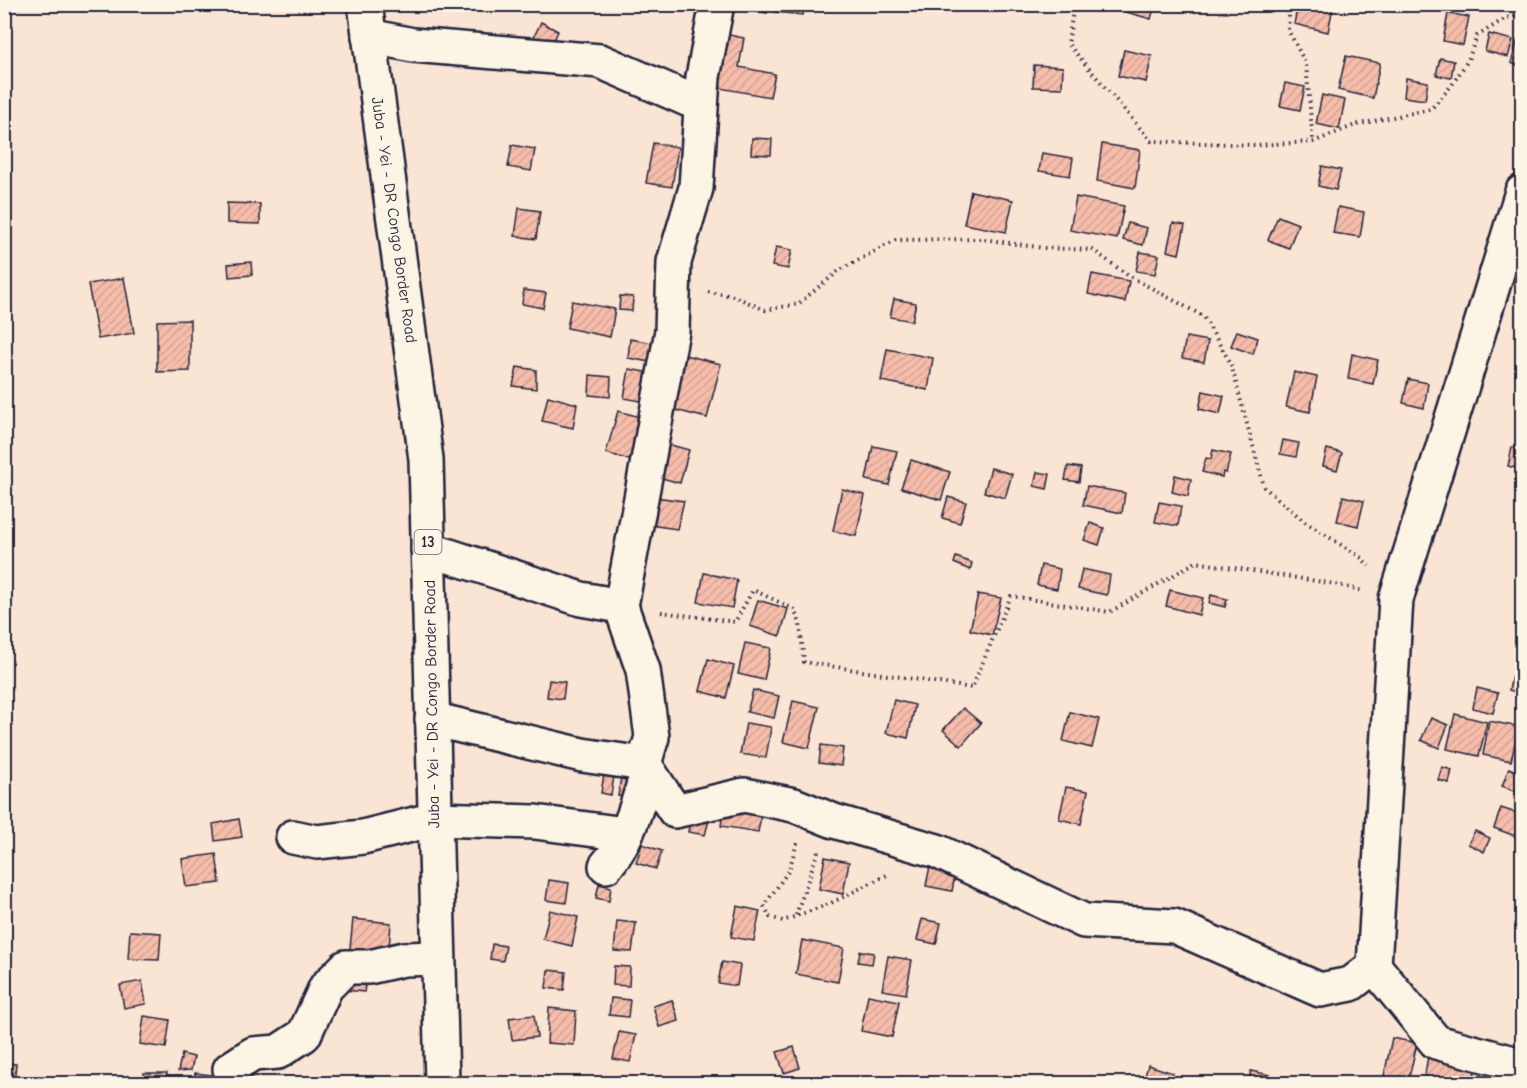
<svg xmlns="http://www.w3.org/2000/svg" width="1527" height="1088" font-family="'Comic Neue',sans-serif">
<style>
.building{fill:url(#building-hatch);stroke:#22223b;stroke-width:1.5}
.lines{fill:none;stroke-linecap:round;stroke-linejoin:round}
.street-casing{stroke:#22223b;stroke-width:38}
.primary-casing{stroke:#22223b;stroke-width:38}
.path{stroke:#22223b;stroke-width:4;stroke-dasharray:1.5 4.5;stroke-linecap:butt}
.street{stroke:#fcf5e5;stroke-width:33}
.primary{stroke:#fcf5e5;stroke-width:33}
.labels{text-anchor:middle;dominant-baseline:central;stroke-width:5;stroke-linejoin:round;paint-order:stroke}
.shield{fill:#fcf5e5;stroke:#63616e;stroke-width:1.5}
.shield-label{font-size:15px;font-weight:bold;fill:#22223b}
.street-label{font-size:16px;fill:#22223b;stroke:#fcf5e5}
</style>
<defs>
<pattern id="building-hatch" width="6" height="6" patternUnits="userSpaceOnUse" patternTransform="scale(1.5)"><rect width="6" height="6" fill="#f6bdab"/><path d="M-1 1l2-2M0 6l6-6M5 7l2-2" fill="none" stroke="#d3a294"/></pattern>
</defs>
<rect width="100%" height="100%" fill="#fae4d4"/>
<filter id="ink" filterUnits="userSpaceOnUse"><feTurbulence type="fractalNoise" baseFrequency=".0167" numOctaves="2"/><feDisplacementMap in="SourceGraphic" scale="12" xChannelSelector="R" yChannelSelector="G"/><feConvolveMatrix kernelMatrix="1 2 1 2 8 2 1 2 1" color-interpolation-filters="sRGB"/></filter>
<g filter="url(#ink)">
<g class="building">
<polygon points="724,4 769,4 767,13"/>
<polygon points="776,4 805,4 803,15 775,12"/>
<polygon points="1128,4 1155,4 1151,19 1126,12"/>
<polygon points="1298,4 1333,7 1328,32 1294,24"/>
<polygon points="1448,13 1469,17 1463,45 1443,41"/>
<polygon points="541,22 558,31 551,47 533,39"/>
<polygon points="1522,25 1522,67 1511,63"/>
<polygon points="724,34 744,38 739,67 775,74 770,97 714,87"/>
<polygon points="1489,34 1513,40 1508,57 1485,51"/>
<polygon points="1124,50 1152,56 1146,82 1118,76"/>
<polygon points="1346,56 1380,63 1373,98 1338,90"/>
<polygon points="1440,58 1454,61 1451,78 1436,75"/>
<polygon points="1034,65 1063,67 1062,88 1033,87"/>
<polygon points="1406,78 1428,82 1425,100 1404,97"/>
<polygon points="1285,83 1305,87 1300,110 1280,106"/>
<polygon points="1322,95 1345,100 1339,129 1316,124"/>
<polygon points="752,138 772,139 771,155 751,154"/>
<polygon points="653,143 678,147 672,187 646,183"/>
<polygon points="1102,144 1140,150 1135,188 1097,181"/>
<polygon points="512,145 535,149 531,171 508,167"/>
<polygon points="1042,153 1073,158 1070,176 1039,171"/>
<polygon points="1322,166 1341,170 1336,190 1318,186"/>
<polygon points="971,191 1013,200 1006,232 964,224"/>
<polygon points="1076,197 1124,206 1117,239 1070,230"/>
<polygon points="227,203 260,204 260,224 227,223"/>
<polygon points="1338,207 1364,212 1360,237 1333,233"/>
<polygon points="519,208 540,211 536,239 515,236"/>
<polygon points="1278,216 1298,224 1289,248 1268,240"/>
<polygon points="1128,223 1147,228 1143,245 1123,240"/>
<polygon points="1173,223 1185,225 1179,254 1167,251"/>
<polygon points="776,247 792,250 788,269 772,266"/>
<polygon points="1140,252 1159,255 1155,274 1136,271"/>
<polygon points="251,262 252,275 229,277 228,264"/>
<polygon points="1092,274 1129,281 1125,302 1088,294"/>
<polygon points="124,278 134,333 98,339 88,284"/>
<polygon points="524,290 546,293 543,308 522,304"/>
<polygon points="620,296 633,297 632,311 619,310"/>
<polygon points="894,299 916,303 912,321 890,317"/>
<polygon points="572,301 615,309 610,337 567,328"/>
<polygon points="190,320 190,371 157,372 157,321"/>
<polygon points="1237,331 1258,338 1253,354 1231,346"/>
<polygon points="1186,337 1208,341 1204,362 1182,358"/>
<polygon points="630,339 653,343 650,362 628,358"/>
<polygon points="887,349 933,358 928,390 881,381"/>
<polygon points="681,354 721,364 707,418 667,408"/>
<polygon points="1352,354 1378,360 1373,384 1348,379"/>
<polygon points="517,367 536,370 536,389 513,386"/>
<polygon points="629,369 651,373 646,402 624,398"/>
<polygon points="1294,372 1317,377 1310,412 1286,407"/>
<polygon points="590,375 611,377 610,397 589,395"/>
<polygon points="1408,379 1428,383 1424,408 1403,403"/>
<polygon points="1203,391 1224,396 1220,414 1199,409"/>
<polygon points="548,396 577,404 573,428 542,421"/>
<polygon points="618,411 651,420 639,463 606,453"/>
<polygon points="1283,440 1299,443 1296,457 1280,454"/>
<polygon points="667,444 689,450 680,483 658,477"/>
<polygon points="873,446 897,451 889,485 866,480"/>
<polygon points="1512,447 1522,449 1522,470 1508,466"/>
<polygon points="1327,449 1342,453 1337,470 1323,466"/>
<polygon points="1213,450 1231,454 1226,473 1223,472 1222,477 1202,472 1206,458 1211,459"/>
<polygon points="911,460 950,472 941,500 901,488"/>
<polygon points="1068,466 1081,468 1079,482 1065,480"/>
<polygon points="991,468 1012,474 1005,498 984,492"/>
<polygon points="1037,472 1050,474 1047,489 1034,486"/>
<polygon points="1175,475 1191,479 1188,496 1172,492"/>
<polygon points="1087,486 1125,493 1122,513 1083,505"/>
<polygon points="842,489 865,495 856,536 833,531"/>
<polygon points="1343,496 1364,501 1358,526 1337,521"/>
<polygon points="655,497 684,501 677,529 650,525"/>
<polygon points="948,497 966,502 960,523 942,518"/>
<polygon points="1159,502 1181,506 1178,526 1155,522"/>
<polygon points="1090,523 1104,528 1099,545 1084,540"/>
<polygon points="956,557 972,563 970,570 954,563"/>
<polygon points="1041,565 1060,569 1057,589 1037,585"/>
<polygon points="1082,569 1110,575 1107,595 1078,589"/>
<polygon points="704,573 737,580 732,608 698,602"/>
<polygon points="1170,590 1203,598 1199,615 1166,606"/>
<polygon points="978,594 1001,598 992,635 970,630"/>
<polygon points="1211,595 1227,599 1225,607 1209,603"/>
<polygon points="758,600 788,609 780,636 750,626"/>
<polygon points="745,643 771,648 764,680 738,674"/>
<polygon points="708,659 734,666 726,698 700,691"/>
<polygon points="1512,676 1522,679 1522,694 1509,690"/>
<polygon points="549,680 565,682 563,699 547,697"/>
<polygon points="1477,688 1498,693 1493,713 1473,708"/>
<polygon points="753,690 779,696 774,718 747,712"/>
<polygon points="894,700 915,705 908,738 886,733"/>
<polygon points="793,701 819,707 809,748 783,742"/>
<polygon points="963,708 981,723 961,746 943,730"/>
<polygon points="1070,712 1099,719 1092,748 1063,741"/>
<polygon points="1455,714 1487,722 1479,756 1447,749"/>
<polygon points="1431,718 1448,725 1439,748 1421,740"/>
<polygon points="1489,721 1519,727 1511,761 1483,755"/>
<polygon points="746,723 771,727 766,758 740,754"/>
<polygon points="1521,728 1522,728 1522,754 1516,753"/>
<polygon points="821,745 843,748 841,766 819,763"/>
<polygon points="1442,767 1452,770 1449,783 1438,780"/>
<polygon points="1509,768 1522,774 1522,794 1502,786"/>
<polygon points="604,774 614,776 611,795 601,793"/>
<polygon points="621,777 632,778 628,797 618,796"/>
<polygon points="1066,787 1088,791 1081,824 1059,819"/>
<polygon points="725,802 762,810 758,832 721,826"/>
<polygon points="1501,808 1522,815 1515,836 1494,828"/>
<polygon points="691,817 709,820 705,835 688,832"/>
<polygon points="239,819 242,837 215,841 213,824"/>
<polygon points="1475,831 1490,838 1484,852 1468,844"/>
<polygon points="642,844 662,851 656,869 636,863"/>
<polygon points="216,854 220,883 186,887 182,859"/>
<polygon points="825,857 849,862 843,894 819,889"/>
<polygon points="931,861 957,865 952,891 926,886"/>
<polygon points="549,880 569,883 566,903 546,900"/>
<polygon points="599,884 611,887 609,901 596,898"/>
<polygon points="737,906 760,911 754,941 731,937"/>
<polygon points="550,910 578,917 572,946 543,939"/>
<polygon points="353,919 391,923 388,961 349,958"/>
<polygon points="922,919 941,923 936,944 917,940"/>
<polygon points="617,921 636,923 632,952 614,951"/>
<polygon points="130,931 161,933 159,960 128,959"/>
<polygon points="802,940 844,948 838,982 796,974"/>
<polygon points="492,944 506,946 503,961 490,959"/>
<polygon points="860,951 874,953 872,964 858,962"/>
<polygon points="888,956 912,960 906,994 882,990"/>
<polygon points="722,962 740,965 737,986 718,983"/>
<polygon points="614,966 630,967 629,986 613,985"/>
<polygon points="548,970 566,972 564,990 546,988"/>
<polygon points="348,971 367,973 364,992 345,990"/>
<polygon points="142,981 146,1004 124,1008 120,985"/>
<polygon points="868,995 899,1001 892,1037 861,1031"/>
<polygon points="611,998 630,1000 628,1017 609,1015"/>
<polygon points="672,1000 679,1021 659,1027 653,1006"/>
<polygon points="549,1008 576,1011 574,1045 547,1043"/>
<polygon points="534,1015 537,1037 512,1040 509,1018"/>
<polygon points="144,1016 170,1020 166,1048 140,1044"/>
<polygon points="619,1032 636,1035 630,1062 613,1059"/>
<polygon points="1392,1038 1417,1043 1408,1082 1384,1076"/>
<polygon points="794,1047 800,1068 784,1073 777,1052"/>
<polygon points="1429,1050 1477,1059 1473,1084 1445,1084 1424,1080"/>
<polygon points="182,1054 194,1057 191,1070 178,1071"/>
<polygon points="4,1063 16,1064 14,1084 4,1084"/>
<polygon points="1148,1065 1173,1073 1170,1084 1143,1084"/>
<polygon points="1251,1071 1275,1076 1273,1084 1248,1084"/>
<polygon points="144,1073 167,1073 166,1084 144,1084"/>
<polygon points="195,1073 219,1076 218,1084 194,1084"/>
</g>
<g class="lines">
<defs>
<g id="street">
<polyline points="369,36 413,45 600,61 701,105"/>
<polyline points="1522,192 1396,599 1374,966 1436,1042 1510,1062 1522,1070"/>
<polyline points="428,549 581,599 621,606 643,670 652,737 644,764 675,811 744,795 794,805 834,821 937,851 1084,921 1174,926 1320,990 1351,984 1374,966"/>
<polyline points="621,606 672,331 674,262 696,188 703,77 717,4"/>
<polyline points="432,719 582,755 644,764"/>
<polyline points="293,837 317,842 363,837 435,819 535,822 625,834"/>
<path d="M606,866C629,840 638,802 648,770"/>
<polyline points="230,1069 253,1054 278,1052 304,1035 326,987 346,967 369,967 404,959 438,958"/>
</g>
<polyline id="primary" points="365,4 426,459 442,1084"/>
</defs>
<use href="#street" class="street-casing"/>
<use href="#primary" class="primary-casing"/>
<g class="path">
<polyline points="1074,4 1068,44 1151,141 1254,145 1313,142 1355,125 1431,109 1452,85 1468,60 1477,36 1506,18 1522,14"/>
<polyline points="1290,4 1288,30 1306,64 1313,142"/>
<polyline points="708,292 734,296 765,310 798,304 840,270 896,240 983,239 1043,248 1093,250 1129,276 1203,316 1231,364 1264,487 1305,522 1362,558 1369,566"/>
<polyline points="661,612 735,622 753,590 794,609 800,624 804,662 972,688 1011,596 1110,612 1196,562 1335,584 1363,591"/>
<polyline points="797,843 789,870 764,906 770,917 783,921 829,904 889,874"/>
<polyline points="796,915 818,851"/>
</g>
<use href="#street" class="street"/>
<use href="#primary" class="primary"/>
</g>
</g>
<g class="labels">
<rect class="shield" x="414.5" y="530" width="27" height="24" rx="4.5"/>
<g class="shield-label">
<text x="428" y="542">13</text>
</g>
<g class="street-label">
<text transform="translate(394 220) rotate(82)">Juba - Yei - DR Congo Border Road</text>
<text transform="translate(432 704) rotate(-91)">Juba - Yei - DR Congo Border Road</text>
</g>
</g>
<rect width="1527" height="1088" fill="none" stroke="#fcf5e5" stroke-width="24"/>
<rect x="12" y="12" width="1503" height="1064" fill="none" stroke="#22223b" stroke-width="2" filter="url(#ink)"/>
</svg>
